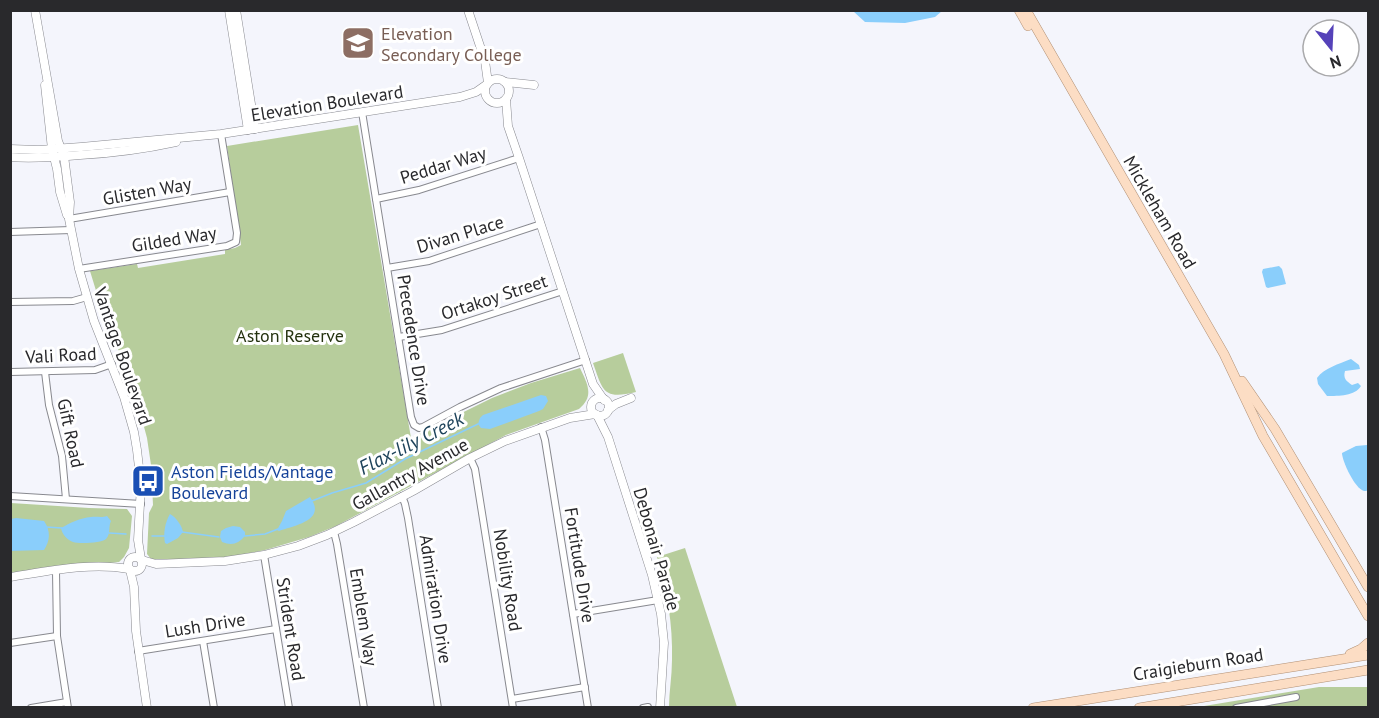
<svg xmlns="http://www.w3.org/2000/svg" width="1379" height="718" font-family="'PT Sans',sans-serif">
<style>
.green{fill:#b7cd9c}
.water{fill:#8acefb}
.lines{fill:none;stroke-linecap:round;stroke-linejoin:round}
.stream{stroke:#8acefb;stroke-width:1.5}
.minor-casing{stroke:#88898f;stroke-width:8}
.tertiary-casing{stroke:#88898f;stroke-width:9}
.primary-casing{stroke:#b19075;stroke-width:10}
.minor{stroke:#fff;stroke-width:6}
.tertiary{stroke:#fff;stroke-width:8}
.primary{stroke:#fcddc4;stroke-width:9}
.labels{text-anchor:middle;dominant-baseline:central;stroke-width:6;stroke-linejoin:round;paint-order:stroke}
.education-label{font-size:18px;fill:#785e54;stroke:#fff;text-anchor:start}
.street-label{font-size:18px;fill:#29292c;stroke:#fff}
.park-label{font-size:18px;fill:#24320f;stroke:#fff}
.transit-label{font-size:18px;fill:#164399;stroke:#fff;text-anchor:start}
.water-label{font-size:20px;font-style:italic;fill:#1e435b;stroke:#fff}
</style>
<rect width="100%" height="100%" fill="#f4f5fc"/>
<g class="green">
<path d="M358,125L411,438L492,398L531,383L580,368C587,383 595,396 579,409L506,435L336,526L309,537L265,550L220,559H151L147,554L149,513L153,505L151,465L147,438L133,386L101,307L90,271L137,264L138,268L225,254V250L235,248L241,245L227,146Z"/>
<path d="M623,353L636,392C603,400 603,391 593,363Z"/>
<polygon points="11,503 89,508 127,509 132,516 129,548 124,557 119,562 11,573"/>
<path d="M685,548L737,707H669C669,692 672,676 672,660C673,624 667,591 657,557Z"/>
<polygon points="1319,687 1368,687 1368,707 1192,708"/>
</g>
<g class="water">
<polygon points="853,11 942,11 935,17 905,23 865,22"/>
<polygon points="1279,266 1282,269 1286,284 1268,288 1266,287 1262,272 1263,269"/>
<path d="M1351,359L1359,365L1360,369L1345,371C1343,378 1346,381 1352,385L1358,383L1361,386C1355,396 1339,396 1327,396L1318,384L1317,378C1324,368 1339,364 1351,359Z"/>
<polygon points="541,395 546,396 548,401 543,409 539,411 490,429 481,428 478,424 480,418 483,415"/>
<path d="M1367,445L1368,446V490C1367,491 1365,491 1364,491C1355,489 1342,461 1342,453L1356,446Z"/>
<path d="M310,497C327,520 296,525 279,531L277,530L282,521L286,511Z"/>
<path d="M170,514C176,517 182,526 183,532L178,538L167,544L165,543C163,534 165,522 170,514Z"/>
<path d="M107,516L111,521C108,527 111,534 106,539C102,543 79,544 73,542C67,540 62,534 61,528C70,523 80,518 91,517C97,516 101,518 107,516Z"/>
<path d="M16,518L44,521C51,531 50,541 44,550L11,551V519Z"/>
<path d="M233,526L240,527L245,532V536C238,544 232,546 222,542L220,537L221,531L226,528Z"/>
</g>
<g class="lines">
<g class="stream">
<polyline points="312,501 332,493 366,483 405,459 478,424"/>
<polyline points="46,527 62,528"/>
<polyline points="182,532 219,537"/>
<polyline points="109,533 126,534"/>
<polyline points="152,536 166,536"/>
<polyline points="245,536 265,534 278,529"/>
</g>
<defs>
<g id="minor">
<polyline points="362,112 411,417 414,425 419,428 423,427 460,407 501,388 586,360"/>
<polyline points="376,199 419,190 519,158"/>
<polyline points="69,219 230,192"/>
<polyline points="10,232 71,230"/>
<polyline points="387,268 429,261 541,224"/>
<polyline points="79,269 227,246 236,242 237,233 221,134"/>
<polyline points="10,302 73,301 87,297"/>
<polyline points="399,337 442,330 563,291"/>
<polyline points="10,372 95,370 112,364"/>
<polyline points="45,372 49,405 62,456 66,499"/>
<polyline points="541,427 545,440 588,708"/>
<polyline points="470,458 475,469 513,708"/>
<polyline points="10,496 141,504"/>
<polyline points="402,496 405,504 408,518 438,708"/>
<polyline points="334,532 337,544 364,708"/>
<polyline points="264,555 289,708"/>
<polyline points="56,571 57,636 68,708"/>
<polyline points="573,614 658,600"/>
<polyline points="203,641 214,708"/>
<polyline points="10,643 57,636"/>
<polyline points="138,651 276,629"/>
<polyline points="512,699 585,687"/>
<polyline points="31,708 67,702"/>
<polyline points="643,708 648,707"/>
<polyline points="1236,708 1296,697"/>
</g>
<g id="tertiary">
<polyline points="35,10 58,141 64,156 70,202 69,219 79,269 94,321 124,397 134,432 137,450 141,485 138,540 141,559"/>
<polyline points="229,10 248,130"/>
<polyline points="236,10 255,129"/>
<polyline points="468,10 485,61 488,83"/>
<circle cx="497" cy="91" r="12"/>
<polyline points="505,82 534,85"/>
<polyline points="45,85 52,149 57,169 60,192 67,215"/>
<polyline points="506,99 508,126 519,158 593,384 604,400"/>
<polyline points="10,149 39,150 81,147 221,134 460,97 476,92 486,85"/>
<path d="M10,157C34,159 57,157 80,155C113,153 144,149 176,142"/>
<circle cx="600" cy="407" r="9"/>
<polyline points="608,410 616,404 631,398"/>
<polyline points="597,415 608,437 652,575 661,614 664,643 660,708"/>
<circle cx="135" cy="564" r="7"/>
<polyline points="142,560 156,564 225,561 264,555 298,546 327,535 354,522 413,491 470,458 505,441 570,418 595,414"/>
<polyline points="130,570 134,587 136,631 147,708"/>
<path d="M10,577C49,571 91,562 129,569"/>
</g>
<g id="primary">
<polyline points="1019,10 1028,26"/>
<polyline points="1026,10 1224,354 1263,436 1368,616"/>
<polyline points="1242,381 1275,429 1368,587"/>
<polyline points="1350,654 1361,649 1368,643"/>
<polyline points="1033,708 1368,655"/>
<polyline points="1139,708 1368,670"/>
</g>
</defs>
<use href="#minor" class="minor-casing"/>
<use href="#tertiary" class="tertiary-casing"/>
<use href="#primary" class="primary-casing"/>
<use href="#minor" class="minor"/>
<use href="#tertiary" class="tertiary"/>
<use href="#primary" class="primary"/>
</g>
<defs>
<symbol id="school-square" viewBox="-11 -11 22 22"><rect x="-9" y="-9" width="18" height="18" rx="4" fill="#8d6e63" stroke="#fff"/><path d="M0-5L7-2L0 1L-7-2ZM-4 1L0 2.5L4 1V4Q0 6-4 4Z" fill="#fff"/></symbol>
<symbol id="bus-square" viewBox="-11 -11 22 22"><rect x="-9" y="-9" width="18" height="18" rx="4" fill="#1a4fb4" stroke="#fff"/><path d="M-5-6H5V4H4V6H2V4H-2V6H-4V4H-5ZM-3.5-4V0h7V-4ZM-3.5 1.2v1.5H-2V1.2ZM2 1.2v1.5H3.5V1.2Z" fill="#fff"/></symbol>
</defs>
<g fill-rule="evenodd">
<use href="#school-square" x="339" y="24" width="38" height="38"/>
<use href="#bus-square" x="129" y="462" width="38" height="38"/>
</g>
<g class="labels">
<g class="education-label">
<text x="381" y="33">Elevation<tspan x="381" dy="21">Secondary College</tspan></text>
</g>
<g class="street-label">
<text transform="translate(327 103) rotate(-9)">Elevation Boulevard</text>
<text transform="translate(443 165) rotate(-17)">Peddar Way</text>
<text transform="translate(147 191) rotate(-10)">Glisten Way</text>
<text transform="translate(1160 212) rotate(60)">Mickleham Road</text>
<text transform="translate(460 234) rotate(-17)">Divan Place</text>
<text transform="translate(174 239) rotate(-9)">Gilded Way</text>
<text transform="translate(494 297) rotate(-18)">Ortakoy Street</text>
<text transform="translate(414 340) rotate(81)">Precedence Drive</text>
<text transform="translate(61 355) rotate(-3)">Vali Road</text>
<text transform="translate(123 356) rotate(71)">Vantage Boulevard</text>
<text transform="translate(71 433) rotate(78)">Gift Road</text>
<text transform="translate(410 474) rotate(-29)">Gallantry Avenue</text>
<text transform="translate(657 549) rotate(74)">Debonair Parade</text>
<text transform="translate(580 565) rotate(81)">Fortitude Drive</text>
<text transform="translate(508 580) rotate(81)">Nobility Road</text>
<text transform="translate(436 599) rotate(81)">Admiration Drive</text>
<text transform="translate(364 617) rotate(81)">Emblem Way</text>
<text transform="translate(205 625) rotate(-9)">Lush Drive</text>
<text transform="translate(291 629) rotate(81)">Strident Road</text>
<text transform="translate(1198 664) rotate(-9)">Craigieburn Road</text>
</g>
<g class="park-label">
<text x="290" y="335">Aston Reserve</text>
</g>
<g class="transit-label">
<text x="171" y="471">Aston Fields/Vantage<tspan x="171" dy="21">Boulevard</tspan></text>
</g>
<g class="water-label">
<text transform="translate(411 443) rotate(-27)">Flax-lily Creek</text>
</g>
</g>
<rect width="1379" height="718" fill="none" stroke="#29292c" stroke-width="24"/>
<g transform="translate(1331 48) rotate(162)"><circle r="28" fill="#ffffff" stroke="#a9a9ab" stroke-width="1.5"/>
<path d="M0-4.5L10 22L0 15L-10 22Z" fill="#5542b9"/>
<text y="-9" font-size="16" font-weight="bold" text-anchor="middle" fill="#29292c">N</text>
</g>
</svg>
